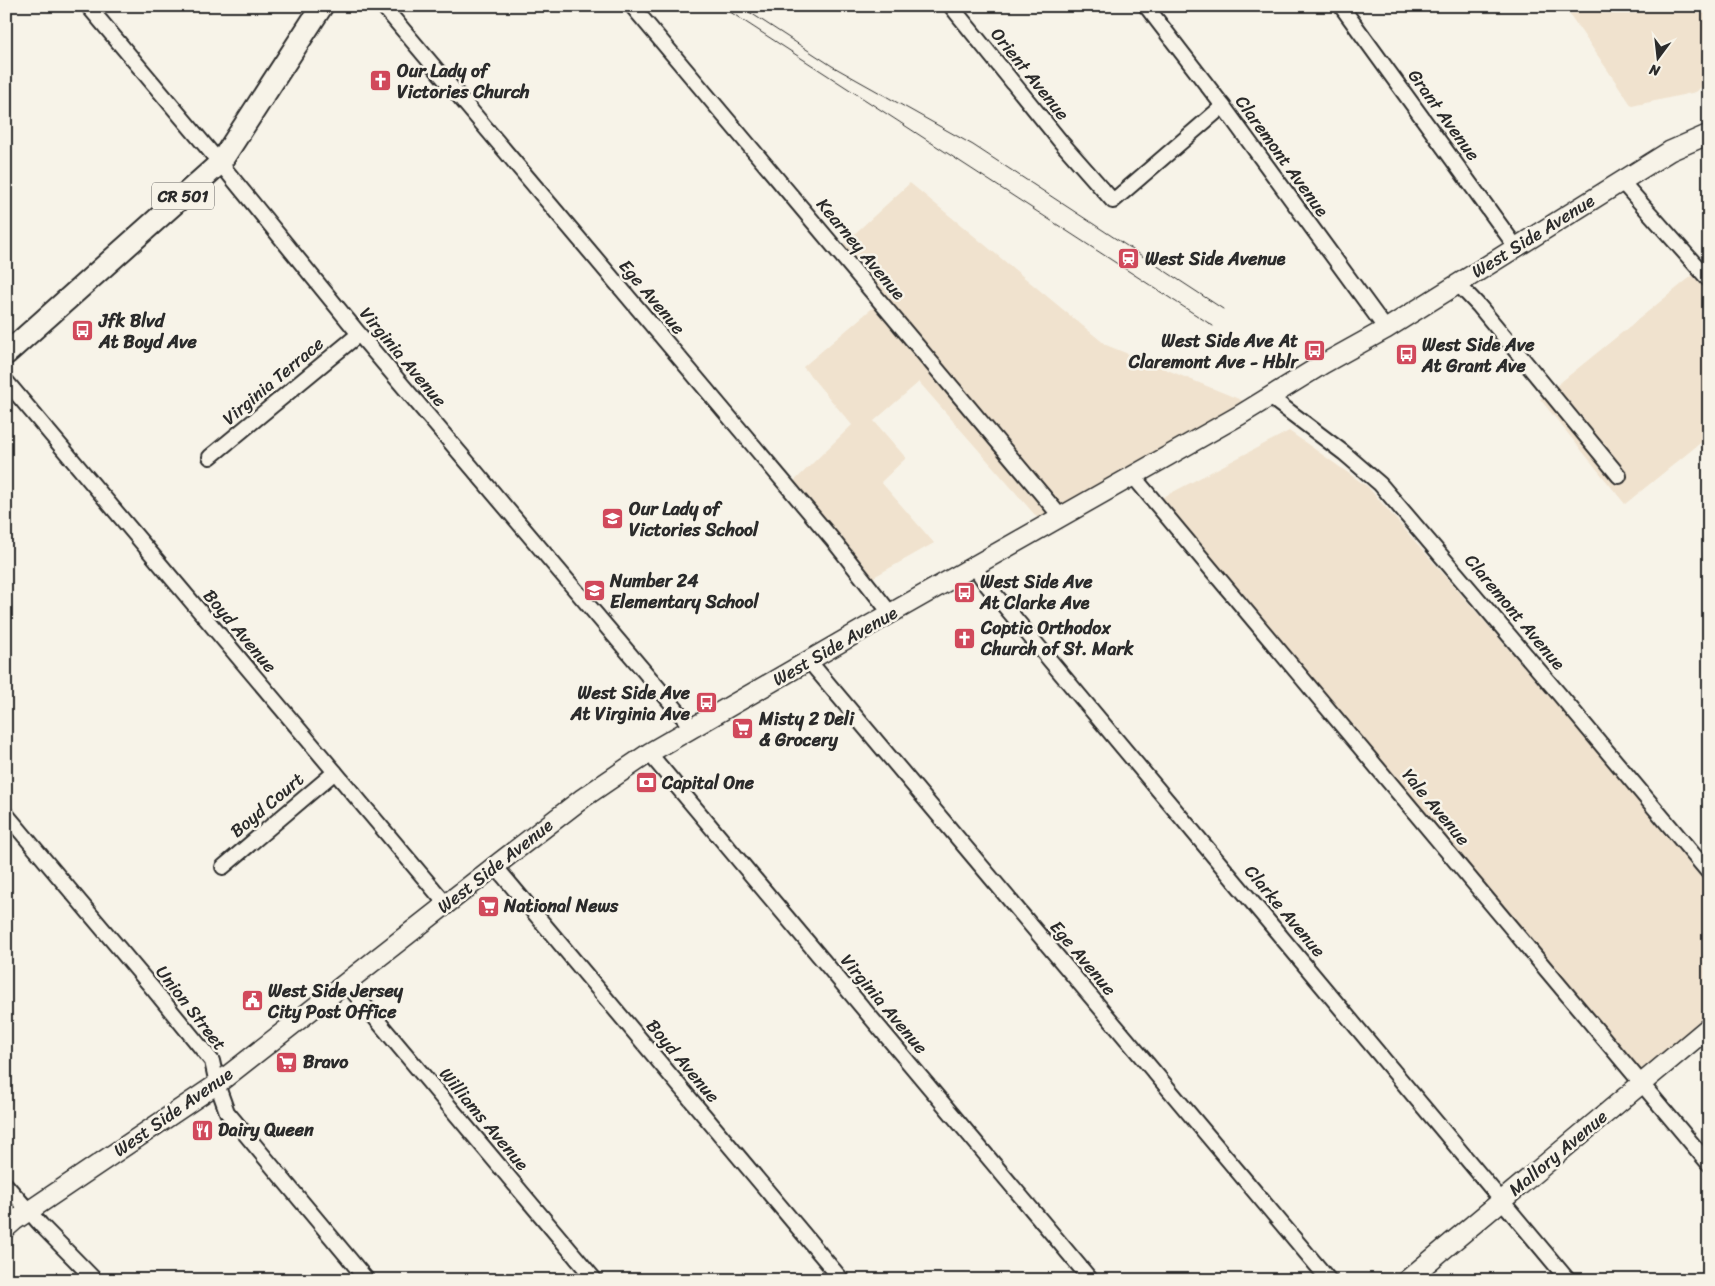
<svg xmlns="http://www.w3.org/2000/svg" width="1715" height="1286" font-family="Sriracha,sans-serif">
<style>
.built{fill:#f0e2ce}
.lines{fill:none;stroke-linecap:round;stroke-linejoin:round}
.street-casing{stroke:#2b2b2b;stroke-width:18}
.secondary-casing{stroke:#2b2b2b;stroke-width:22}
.primary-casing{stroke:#2b2b2b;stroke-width:25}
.street{stroke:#f7f3e8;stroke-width:14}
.secondary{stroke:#f7f3e8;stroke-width:19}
.primary{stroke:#f7f3e8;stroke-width:21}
.tram{stroke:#2b2b2b;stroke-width:1}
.labels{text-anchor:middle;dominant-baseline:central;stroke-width:5;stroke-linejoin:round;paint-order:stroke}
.shield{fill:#f7f3e8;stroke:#686764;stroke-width:1}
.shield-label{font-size:16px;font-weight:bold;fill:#2b2b2b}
.poi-label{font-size:18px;font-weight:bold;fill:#2b2b2b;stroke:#f7f3e8;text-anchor:start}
.street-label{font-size:18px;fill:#2b2b2b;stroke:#f7f3e8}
</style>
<rect width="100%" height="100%" fill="#f7f3e8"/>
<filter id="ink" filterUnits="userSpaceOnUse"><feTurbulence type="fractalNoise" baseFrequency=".02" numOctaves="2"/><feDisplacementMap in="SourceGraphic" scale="10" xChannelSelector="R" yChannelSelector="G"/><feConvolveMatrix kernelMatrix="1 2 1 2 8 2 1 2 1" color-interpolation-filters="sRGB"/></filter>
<g filter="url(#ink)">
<g class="built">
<polygon points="1564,6 1709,6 1709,80 1696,92 1632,106"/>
<polygon points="910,183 1106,345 1246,402 1042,523 919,382 874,421 906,458 881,482 934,543 863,583 783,492 852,425 803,367 882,300 839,248"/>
<polygon points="1698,271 1709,283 1709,436 1625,504 1540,399"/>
<polygon points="1289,431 1368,487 1709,880 1709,1015 1637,1074 1154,502"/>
</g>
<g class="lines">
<defs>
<g id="street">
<polyline points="88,6 220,163 359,334 693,729"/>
<polyline points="383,6 832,539 891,614"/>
<polyline points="632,6 1061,517"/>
<polyline points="951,6 1061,142 1113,201 1223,106"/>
<polyline points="1146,6 1223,106 1386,329"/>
<polyline points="1341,6 1516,247"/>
<polyline points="1622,182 1709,280"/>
<polyline points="1457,283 1479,306 1619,476"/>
<polyline points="6,381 446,904"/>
<polyline points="1270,397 1344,453 1380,484 1559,694 1709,873"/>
<polyline points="210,457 359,334"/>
<polyline points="1133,476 1709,1164"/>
<polyline points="974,566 987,585 1568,1280"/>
<polyline points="809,661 1329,1280"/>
<polyline points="649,753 1091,1280"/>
<polyline points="6,814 154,990 212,1061 217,1084 227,1112 367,1280"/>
<polyline points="495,866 842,1280"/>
<polyline points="223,867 335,772"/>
<polyline points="345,982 595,1280"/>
<polyline points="6,1185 41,1225 95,1280"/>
</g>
<g id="secondary">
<polyline points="6,1228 14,1221 217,1084 495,866 583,798 649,753 872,624 1240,415 1323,364 1386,329 1670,151 1709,134"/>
<polyline points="1407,1280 1709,1027"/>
</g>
<polyline id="primary" points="6,354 220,163 322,6"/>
</defs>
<use href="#street" class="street-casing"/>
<use href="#secondary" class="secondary-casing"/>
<use href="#primary" class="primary-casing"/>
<use href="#street" class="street"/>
<use href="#secondary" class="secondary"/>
<use href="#primary" class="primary"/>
<g class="tram">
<polyline points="721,6 1213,326"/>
<polyline points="740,6 832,66 973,145 1223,309"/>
</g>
</g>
</g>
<defs>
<symbol id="church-square" viewBox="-11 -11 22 22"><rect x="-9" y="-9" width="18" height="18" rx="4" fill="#d1495b" stroke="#f7f3e8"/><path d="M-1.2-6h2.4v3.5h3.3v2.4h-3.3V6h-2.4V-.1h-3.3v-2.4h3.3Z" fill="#fff"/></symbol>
<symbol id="station-square" viewBox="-11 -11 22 22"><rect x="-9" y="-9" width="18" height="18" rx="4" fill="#d1495b" stroke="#f7f3e8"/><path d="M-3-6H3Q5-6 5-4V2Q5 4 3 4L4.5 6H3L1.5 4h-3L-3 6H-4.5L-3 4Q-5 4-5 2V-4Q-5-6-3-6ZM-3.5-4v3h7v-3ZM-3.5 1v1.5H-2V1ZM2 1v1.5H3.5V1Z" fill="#fff"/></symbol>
<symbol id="bus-square" viewBox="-11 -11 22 22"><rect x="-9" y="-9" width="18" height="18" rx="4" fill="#d1495b" stroke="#f7f3e8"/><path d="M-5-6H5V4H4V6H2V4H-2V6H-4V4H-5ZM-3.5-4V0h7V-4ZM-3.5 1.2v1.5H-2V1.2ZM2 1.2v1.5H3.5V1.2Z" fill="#fff"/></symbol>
<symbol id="school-square" viewBox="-11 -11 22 22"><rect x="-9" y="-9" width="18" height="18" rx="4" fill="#d1495b" stroke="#f7f3e8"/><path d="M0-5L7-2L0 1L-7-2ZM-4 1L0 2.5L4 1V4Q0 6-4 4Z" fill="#fff"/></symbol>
<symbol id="supermarket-square" viewBox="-11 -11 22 22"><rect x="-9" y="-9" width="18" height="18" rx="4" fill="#d1495b" stroke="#f7f3e8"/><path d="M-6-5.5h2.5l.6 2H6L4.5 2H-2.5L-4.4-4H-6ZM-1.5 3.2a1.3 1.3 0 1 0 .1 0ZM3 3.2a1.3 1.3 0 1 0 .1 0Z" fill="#fff"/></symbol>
<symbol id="bank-square" viewBox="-11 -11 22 22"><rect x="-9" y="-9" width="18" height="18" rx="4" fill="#d1495b" stroke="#f7f3e8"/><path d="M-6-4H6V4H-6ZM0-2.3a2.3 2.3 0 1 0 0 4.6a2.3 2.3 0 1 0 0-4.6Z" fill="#fff"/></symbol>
<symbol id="civic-square" viewBox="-11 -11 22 22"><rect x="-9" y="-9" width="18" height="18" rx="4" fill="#d1495b" stroke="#f7f3e8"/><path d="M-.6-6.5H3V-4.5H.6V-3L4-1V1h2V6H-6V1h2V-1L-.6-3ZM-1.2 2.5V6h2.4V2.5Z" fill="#fff"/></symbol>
<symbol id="restaurant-square" viewBox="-11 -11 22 22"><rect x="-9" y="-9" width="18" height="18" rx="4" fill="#d1495b" stroke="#f7f3e8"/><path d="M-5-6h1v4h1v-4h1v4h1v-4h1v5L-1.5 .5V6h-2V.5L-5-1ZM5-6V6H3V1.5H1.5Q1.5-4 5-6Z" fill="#fff"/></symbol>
</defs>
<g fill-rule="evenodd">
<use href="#church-square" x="368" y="68" width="25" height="25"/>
<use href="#station-square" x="1116" y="246" width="25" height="25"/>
<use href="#bus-square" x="70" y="318" width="25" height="25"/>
<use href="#bus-square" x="1302" y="338" width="25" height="25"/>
<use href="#bus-square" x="1394" y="342" width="25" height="25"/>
<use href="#school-square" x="600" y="506" width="25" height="25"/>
<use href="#school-square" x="582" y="578" width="25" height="25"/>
<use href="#bus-square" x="952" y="580" width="25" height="25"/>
<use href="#church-square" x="952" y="626" width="25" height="25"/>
<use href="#bus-square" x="694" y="690" width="25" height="25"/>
<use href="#supermarket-square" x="730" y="716" width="25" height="25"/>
<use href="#bank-square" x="634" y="770" width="25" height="25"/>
<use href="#supermarket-square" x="476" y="894" width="25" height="25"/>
<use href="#civic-square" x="240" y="988" width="25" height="25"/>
<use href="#supermarket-square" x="274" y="1050" width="25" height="25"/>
<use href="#restaurant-square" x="190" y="1118" width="25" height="25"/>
</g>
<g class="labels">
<rect class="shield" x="152" y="182.5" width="62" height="27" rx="4"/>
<g class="shield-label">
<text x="183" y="196">CR 501</text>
</g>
<g class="poi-label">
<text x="397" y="71">Our Lady of<tspan x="397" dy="21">Victories Church</tspan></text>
<text x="1145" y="259">West Side Avenue</text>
<text x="99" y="321">Jfk Blvd<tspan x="99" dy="21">At Boyd Ave</tspan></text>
<text x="1298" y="341" text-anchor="end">West Side Ave At<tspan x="1298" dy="21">Claremont Ave - Hblr</tspan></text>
<text x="1422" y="345">West Side Ave<tspan x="1422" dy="21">At Grant Ave</tspan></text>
<text x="629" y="509">Our Lady of<tspan x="629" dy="21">Victories School</tspan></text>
<text x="610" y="581">Number 24<tspan x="610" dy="21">Elementary School</tspan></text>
<text x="980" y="582">West Side Ave<tspan x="980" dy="21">At Clarke Ave</tspan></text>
<text x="981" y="628">Coptic Orthodox<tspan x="981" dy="21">Church of St. Mark</tspan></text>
<text x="690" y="693" text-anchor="end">West Side Ave<tspan x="690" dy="21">At Virginia Ave</tspan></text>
<text x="759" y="719">Misty 2 Deli<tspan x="759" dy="21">&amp; Grocery</tspan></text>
<text x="662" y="783">Capital One</text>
<text x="504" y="906">National News</text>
<text x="268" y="991">West Side Jersey<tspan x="268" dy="21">City Post Office</tspan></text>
<text x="303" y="1062">Bravo</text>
<text x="218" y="1130">Dairy Queen</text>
</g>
<g class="street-label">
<text transform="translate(1030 74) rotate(51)">Orient Avenue</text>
<text transform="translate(1444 115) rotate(54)">Grant Avenue</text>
<text transform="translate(1282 156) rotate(54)">Claremont Avenue</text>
<text transform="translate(1533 236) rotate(-32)">West Side Avenue</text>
<text transform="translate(861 249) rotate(50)">Kearney Avenue</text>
<text transform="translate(652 297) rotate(50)">Ege Avenue</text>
<text transform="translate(403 357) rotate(50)">Virginia Avenue</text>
<text transform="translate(273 381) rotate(-40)">Virginia Terrace</text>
<text transform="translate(1515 612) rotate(50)">Claremont Avenue</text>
<text transform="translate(240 631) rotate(50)">Boyd Avenue</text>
<text transform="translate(835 646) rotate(-30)">West Side Avenue</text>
<text transform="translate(267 805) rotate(-40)">Boyd Court</text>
<text transform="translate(1436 807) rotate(50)">Yale Avenue</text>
<text transform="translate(495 866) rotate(-38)">West Side Avenue</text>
<text transform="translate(1285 911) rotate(50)">Clarke Avenue</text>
<text transform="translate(1083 958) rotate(50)">Ege Avenue</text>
<text transform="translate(884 1004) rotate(50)">Virginia Avenue</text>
<text transform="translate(191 1008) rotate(52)">Union Street</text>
<text transform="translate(683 1061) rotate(50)">Boyd Avenue</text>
<text transform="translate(173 1112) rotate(-35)">West Side Avenue</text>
<text transform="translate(484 1119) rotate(50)">Williams Avenue</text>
<text transform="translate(1558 1153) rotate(-40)">Mallory Avenue</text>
</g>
</g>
<rect width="1715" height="1286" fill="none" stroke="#f7f3e8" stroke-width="25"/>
<rect x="12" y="12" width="1690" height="1261" fill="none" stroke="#2b2b2b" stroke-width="2" filter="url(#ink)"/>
<g transform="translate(1658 58) rotate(195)" stroke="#f7f3e8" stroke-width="4" paint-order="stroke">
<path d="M0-4L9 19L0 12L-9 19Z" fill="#2b2b2b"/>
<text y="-8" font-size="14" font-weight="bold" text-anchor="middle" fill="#2b2b2b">N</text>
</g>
</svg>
